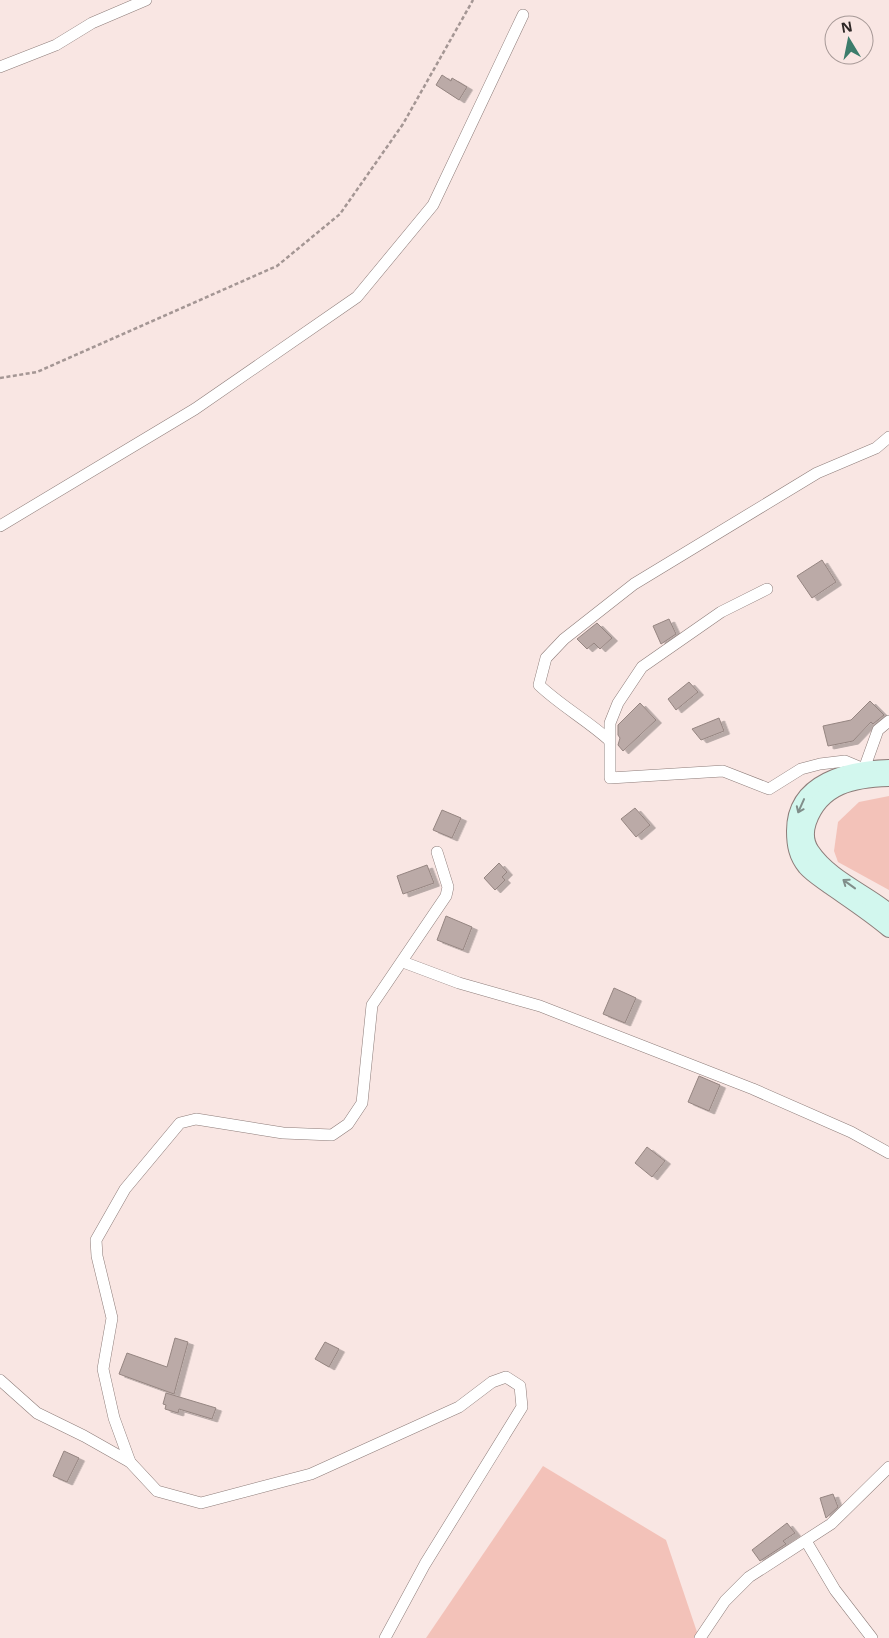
<svg xmlns="http://www.w3.org/2000/svg" width="889" height="1638" font-family="'Noto Sans',sans-serif">
<style>
.green{fill:#f3c2b9}
.building{fill:#bbaaa7;stroke:#958581;filter:url(#shadow)}
.lines{fill:none;stroke-linecap:round;stroke-linejoin:round}
.street-casing{stroke:#8d7c79;stroke-width:12}
.secondary-casing{stroke:#8d7c79;stroke-width:18}
.path{stroke:#a49694;stroke-width:2.5;stroke-dasharray:4 2.5;stroke-linecap:butt}
.street{stroke:#fff;stroke-width:11}
.secondary{stroke:#d2f7ee;stroke-width:16}
.oneway{stroke:#808e8a}
</style>
<defs>
<filter id="shadow"><feDropShadow dx="5.5" dy="3" stdDeviation="0" flood-color="#0004"/></filter>
</defs>
<rect width="100%" height="100%" fill="#f9e6e3"/>
<g class="green">
<polygon points="889,796 889,890 838,862 834,851 838,822 859,802"/>
<polygon points="543,1466 666,1540 699,1638 426,1638"/>
</g>
<g class="building">
<polygon points="442,75 451,81 452,78 467,87 459,100 436,85"/>
<polygon points="822,560 836,582 812,598 797,576"/>
<polygon points="669,619 676,634 661,644 653,626"/>
<polygon points="597,623 612,638 600,649 594,643 587,649 577,639"/>
<polygon points="689,682 698,692 676,710 668,699"/>
<polygon points="870,701 884,715 873,724 871,722 853,741 828,746 823,726 851,720"/>
<polygon points="640,703 656,720 623,751 618,745 620,738 618,735 618,725"/>
<polygon points="719,718 724,731 701,740 692,729"/>
<polygon points="635,808 650,825 636,837 621,819"/>
<polygon points="442,810 461,818 452,838 433,830"/>
<polygon points="499,863 507,872 502,877 505,880 495,890 484,878"/>
<polygon points="427,865 434,883 403,894 397,876"/>
<polygon points="446,916 472,927 463,950 437,940"/>
<polygon points="614,988 636,998 625,1023 603,1014"/>
<polygon points="699,1076 720,1085 709,1111 688,1102"/>
<polygon points="647,1147 665,1161 652,1177 635,1163"/>
<polygon points="175,1338 188,1342 174,1394 119,1374 127,1353 167,1367"/>
<polygon points="325,1342 339,1349 329,1367 315,1359"/>
<polygon points="166,1393 216,1408 212,1419 179,1409 178,1413 165,1409 166,1405 163,1404"/>
<polygon points="64,1451 79,1458 67,1482 53,1476"/>
<polygon points="833,1494 838,1507 826,1518 820,1498"/>
<polygon points="787,1523 795,1533 783,1541 786,1544 760,1561 752,1550"/>
</g>
<g class="lines">
<defs>
<g id="street">
<polyline points="0,67 56,45 92,23 146,0"/>
<polyline points="0,526 195,409 357,297 433,205 523,15"/>
<polyline points="767,589 721,612 642,667 618,703 610,723 610,778 723,771 769,789 801,769 820,764 845,761 864,769 878,730 889,721"/>
<path d="M609,740C587,720 561,706 539,685L546,658L564,639L634,584L817,473L876,448L889,437"/>
<polyline points="403,962 459,983 540,1006 753,1089 851,1132 889,1153"/>
<polyline points="0,1380 37,1413 84,1436 130,1462 157,1491 201,1503 311,1474 459,1407 492,1382 506,1377 520,1386 522,1407 425,1564 385,1638"/>
<polyline points="130,1462 114,1418 103,1369 112,1318 97,1256 96,1240 125,1189 180,1123 196,1119 283,1133 332,1135 348,1124 362,1103 372,1005 446,896 448,887 437,852"/>
<polyline points="806,1541 835,1590 872,1638"/>
<polyline points="700,1638 725,1601 749,1577 831,1524 889,1467"/>
</g>
<g id="secondary">
<path d="M889,768C849,769 795,781 795,831C795,845 797,856 806,867C812,874 822,880 830,886C850,900 870,913 889,929"/>
<path d="M889,778C854,779 821,785 808,822C805,831 805,842 811,851C829,878 864,892 889,912"/>
</g>
</defs>
<use href="#street" class="street-casing"/>
<use href="#secondary" class="secondary-casing"/>
<polyline class="path" points="0,378 37,372 277,266 340,214 403,124 473,0"/>
<use href="#street" class="street"/>
<use href="#secondary" class="secondary"/>
</g>
<defs><path id="oneway-shaft" d="M-6 0H5M1.5-3L5.5 0L1.5 3" fill="none" stroke-width="1.6" stroke-linecap="round" stroke-linejoin="round" transform="scale(1.25)"/></defs>
<g class="oneway">
<use href="#oneway-shaft" transform="translate(801 806) rotate(114)"/>
<use href="#oneway-shaft" transform="translate(849 884) rotate(-144)"/>
</g>
<g transform="translate(849 40) rotate(350)"><circle r="24" fill="#f9e6e3" stroke="#a79997"/>
<path d="M0-4L9 19L0 12L-9 19Z" fill="#3c7c6b"/>
<text y="-8" font-size="14" font-weight="bold" text-anchor="middle" fill="#2d2625">N</text>
</g>
</svg>
